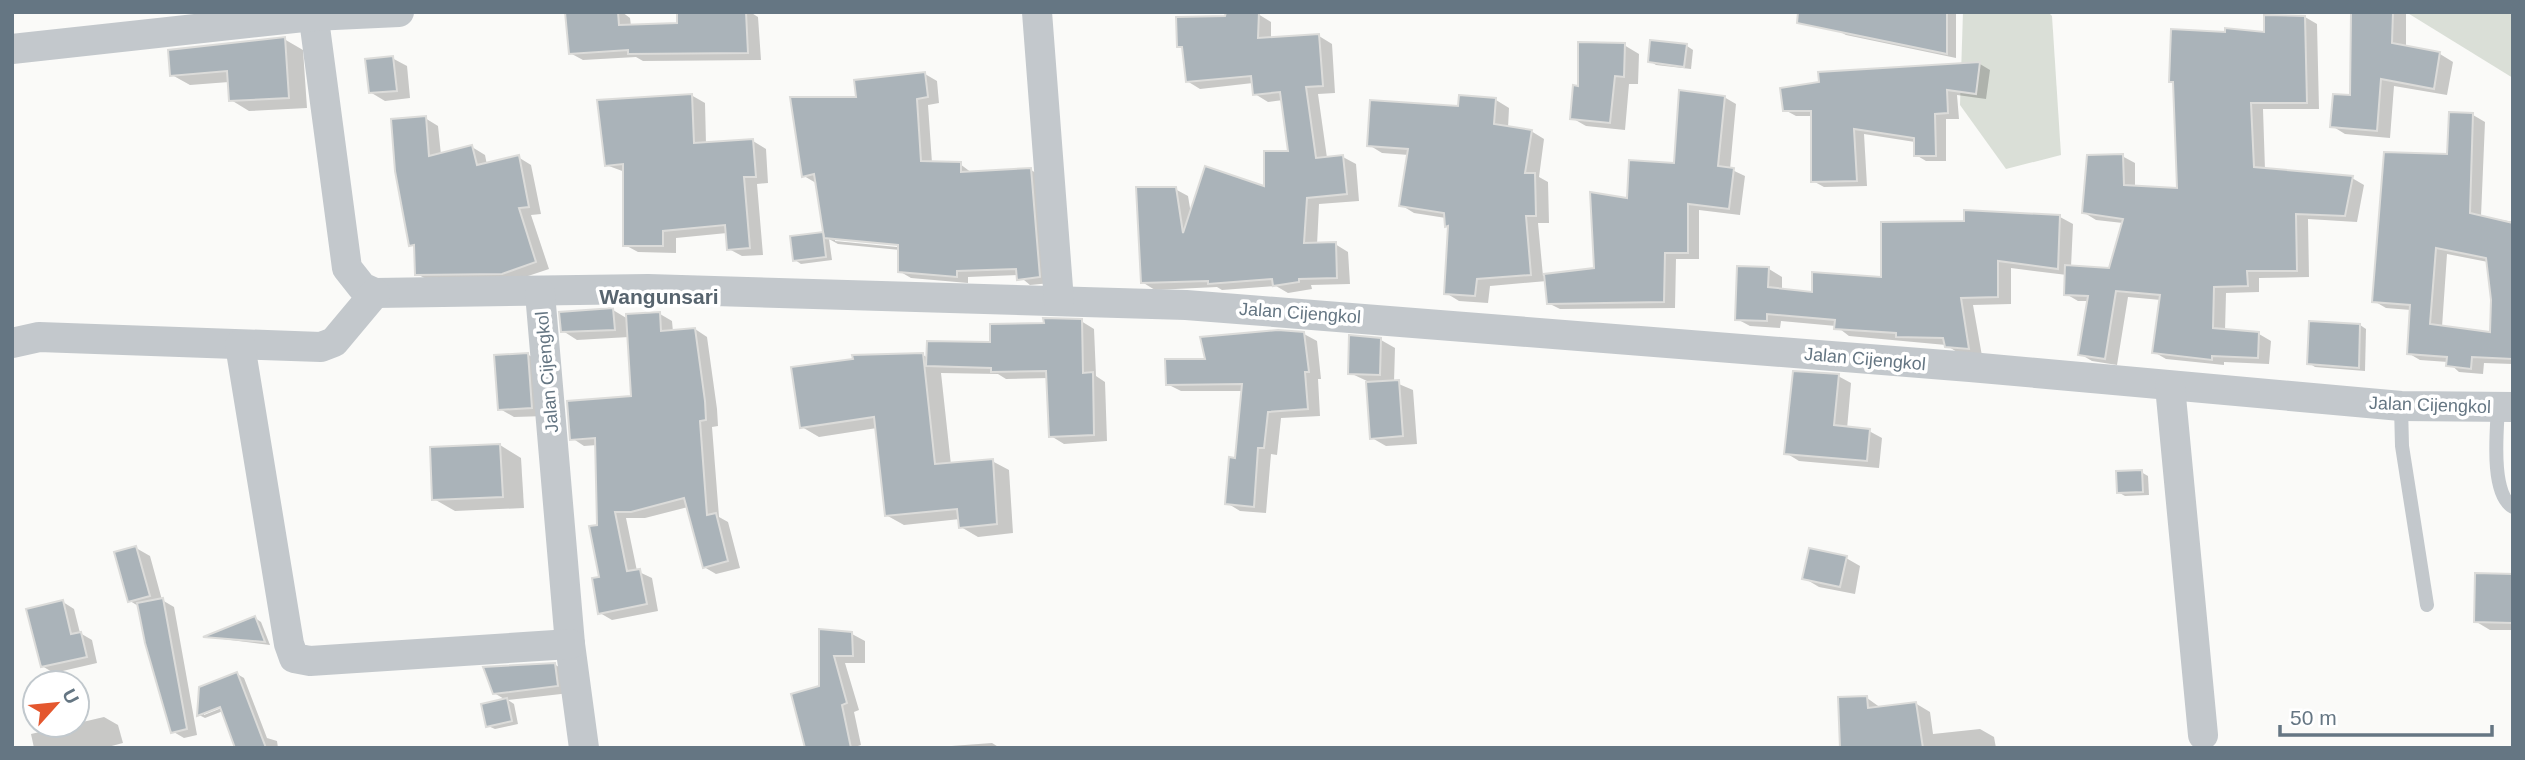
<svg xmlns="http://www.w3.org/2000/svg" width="2525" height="760" font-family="Arial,sans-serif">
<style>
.green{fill:#dadfd7}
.shadow{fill:#0003;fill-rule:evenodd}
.building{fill:#aab3b9;stroke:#dcdcda;stroke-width:2;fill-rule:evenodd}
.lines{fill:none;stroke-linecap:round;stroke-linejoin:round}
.lane{stroke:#c3c8cc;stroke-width:14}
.street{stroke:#c3c8cc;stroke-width:30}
.labels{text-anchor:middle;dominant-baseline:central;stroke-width:7;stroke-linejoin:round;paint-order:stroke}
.street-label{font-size:18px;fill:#657683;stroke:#fff}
.quarter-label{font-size:21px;font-weight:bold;fill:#57646e;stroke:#fff}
</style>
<rect width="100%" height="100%" fill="#fafaf8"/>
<g class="green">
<polygon points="1963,12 2048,12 2052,16 2061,155 2006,169 1960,105"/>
<polygon points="2406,12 2513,12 2513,78"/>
</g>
<g class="shadow">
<polygon points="567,12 622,12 630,18 631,26 679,25 679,12 750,12 758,17 761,60 643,61 636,57 583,60 570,53"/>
<polygon points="1841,12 1956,12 1956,58 1846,35 1837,30"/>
<polygon points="2353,12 2406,12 2406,48 2440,54 2453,62 2447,95 2394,86 2390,138 2345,134 2332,126 2352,97"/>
<polygon points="1258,14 1271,22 1271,39 1319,36 1332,44 1335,93 1318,94 1327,158 1343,157 1356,164 1359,201 1319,204 1317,245 1335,244 1348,252 1350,284 1311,285 1312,289 1288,293 1276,286 1222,290 1217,287 1155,290 1142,282 1175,189 1188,196 1191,214 1266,188 1290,153 1283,100 1268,102 1255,94 1253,83 1200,89 1187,81 1184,49 1179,46 1227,18"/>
<polygon points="2305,17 2317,24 2319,109 2263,109 2265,170 2352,178 2364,185 2357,222 2308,219 2309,277 2259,278 2259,292 2226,293 2225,331 2259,334 2271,341 2269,364 2224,362 2224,365 2166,359 2154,352 2161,300 2128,297 2117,365 2092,361 2080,354 2089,301 2078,301 2066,294 2067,275 2011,268 2011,304 1973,305 1982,356 1960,354 1946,345 1849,336 1836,326 1781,321 1780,328 1750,326 1737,319 1769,269 1782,277 1782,290 1814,294 1883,279 1965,223 2060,217 2073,224 2071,267 2111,270 2123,223 2096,220 2083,212 2122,156 2135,163 2135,188 2178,190 2265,34"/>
<polygon points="284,39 303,50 307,108 249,111 231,100 229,82 190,85 172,75"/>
<polygon points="1624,45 1639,54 1638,84 1629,84 1625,130 1586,126 1572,118 1579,88"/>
<polygon points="1687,46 1693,50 1691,69 1656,65 1650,61"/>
<polygon points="392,58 407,66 410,98 385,101 370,92"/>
<polygon points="1980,64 1990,70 1986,99 1957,95 1959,119 1946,119 1946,161 1926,161 1916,155 1915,142 1864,134 1867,186 1824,187 1813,181 1813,116 1796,116 1785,110"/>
<path d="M925,74L937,81L939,103L928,105L932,163L960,164L972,173L1031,170L1043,177L1051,283L1030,285L1018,275L968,277V283L911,278L899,271L900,250L838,244L829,239L832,260L801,264L795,260L822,233L825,235L816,183L804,176L858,98ZM835,237L907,244V248L835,241Z"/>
<polygon points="691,95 705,103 706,144 753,141 766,149 768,183 757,184 763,255 742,256 729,249 727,233 676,238 676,253 638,252 625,245 625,172 606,165"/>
<polygon points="1724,97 1736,104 1730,169 1745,176 1740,215 1699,210 1699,259 1676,259 1675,308 1560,309 1548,303 1547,281 1490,286 1488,303 1459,301 1446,293 1450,227 1446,218 1414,213 1401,205 1409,155 1382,153 1369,145 1460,108 1496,100 1509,108 1508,128 1531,131 1544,139 1539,177 1548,182 1549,223 1538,223 1543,276 1596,270 1629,200 1676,165"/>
<path d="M2450,114L2473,115L2485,122L2481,216L2513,222V364L2484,363L2483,374L2459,372L2448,362L2420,360L2408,353L2411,310L2386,308L2374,301L2448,156ZM2447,254L2488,262L2492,300V334L2442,327Z"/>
<polygon points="425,118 438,126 441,155 472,147 485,155 487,165 518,157 531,165 541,214 531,215 549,269 516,280 430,281 417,274 416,247 411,245"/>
<polygon points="613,310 628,319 660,314 672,321 673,332 695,329 707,337 717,409 718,426 712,427 719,517 728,522 740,568 716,574 704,567 688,507 645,518 626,518 637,571 652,578 658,611 612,620 600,613 597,445 584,446 572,438 633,398 629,337 577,340 563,331"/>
<polygon points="1081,321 1094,329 1096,376 1105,382 1107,441 1064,444 1051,436 1049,378 1006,379 998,374 941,373 951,465 992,461 1009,470 1013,533 978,537 961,527 960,519 904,525 886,515 877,428 819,437 802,427 923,355 928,358 992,344 1045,324"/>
<polygon points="2360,325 2366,329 2365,371 2315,367 2309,363"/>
<polygon points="1304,334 1317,341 1321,379 1318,379 1320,416 1281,418 1277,455 1271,454 1266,513 1240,511 1227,503 1237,460 1243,391 1181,391 1167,384 1207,361"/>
<polygon points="1381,340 1395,348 1394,382 1413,390 1417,444 1386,446 1372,438 1367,381 1350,373"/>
<polygon points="527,354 542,363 546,416 514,417 500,409"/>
<polygon points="1838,376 1851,383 1847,429 1869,431 1882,438 1879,468 1799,461 1786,453"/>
<polygon points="500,445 521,458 524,508 455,511 434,499"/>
<polygon points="2141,472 2148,476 2149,495 2125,496 2118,492"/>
<polygon points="136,548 150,556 162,600 174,607 197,735 184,738 172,731 140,607 130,601"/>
<polygon points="1846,558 1860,566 1855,594 1819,587 1804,578"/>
<polygon points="2513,576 2513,630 2490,630 2475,621"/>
<polygon points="63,602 74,609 80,633 92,640 97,663 54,673 42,666"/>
<polygon points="255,618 261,622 270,645 207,637"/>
<polygon points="821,631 852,634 865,641 865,663 845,663 859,710 854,712 861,745 851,748"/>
<polygon points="554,664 567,672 570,693 508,700 514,704 518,724 495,729 488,726 506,700 494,693"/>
<path d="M237,674L244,678L267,738L277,741L278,748H237L223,711L205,718L199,715ZM227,702L229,705L204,715V711Z"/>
<polygon points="1867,698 1881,708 1915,703 1930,712 1933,734 1980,729 1994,737 1996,748 1842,748"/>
<polygon points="104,717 118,725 123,743 104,748 34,748 31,734"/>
<polygon points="992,743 1000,748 924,748"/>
</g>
<g class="building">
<polygon points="565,12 618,12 619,25 677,23 677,12 746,12 748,53 628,54 628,50 569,54"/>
<polygon points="1226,12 1259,12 1258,38 1319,34 1323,86 1306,87 1316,158 1343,155 1347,194 1307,198 1304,243 1336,242 1337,278 1299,279 1299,282 1273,286 1272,279 1208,284 1208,281 1141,283 1136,187 1176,187 1183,233 1205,166 1264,186 1264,151 1288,151 1280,92 1253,95 1251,76 1186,82 1182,47 1177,47 1176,17 1225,16"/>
<polygon points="1798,12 1947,12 1947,54 1797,23"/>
<polygon points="2351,12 2393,12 2392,43 2440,52 2434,89 2381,79 2377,131 2330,127 2333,94 2350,95"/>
<polygon points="2264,15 2305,16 2307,103 2251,103 2254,167 2353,176 2345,216 2296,214 2297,271 2247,271 2248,286 2214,287 2213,328 2259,332 2258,358 2212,356 2212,360 2152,353 2160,295 2116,291 2105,359 2078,355 2088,296 2064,295 2065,265 2109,268 2123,219 2082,213 2087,155 2123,154 2124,185 2177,188 2173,82 2169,82 2171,29 2225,32 2225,28 2264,32"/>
<polygon points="285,37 289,98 229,101 227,71 170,76 168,50"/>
<polygon points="1650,40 1687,44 1684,67 1648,62"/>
<polygon points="1578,42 1625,43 1624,77 1615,76 1610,123 1570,119 1573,85 1578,86"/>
<polygon points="393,56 397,91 369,93 365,59"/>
<polygon points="1980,62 1976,94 1947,90 1948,113 1935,114 1936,156 1914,156 1914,138 1854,129 1857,181 1811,182 1811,111 1783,111 1780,88 1819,82 1818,72"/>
<polygon points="925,72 928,97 917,99 921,161 961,162 961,172 1031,168 1040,277 1017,280 1016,269 957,271 957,277 898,272 898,245 824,238 814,174 802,177 790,97 856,97 854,80"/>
<polygon points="1679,90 1725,96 1718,166 1734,168 1729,209 1688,204 1688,253 1665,253 1664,302 1547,304 1544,274 1594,268 1590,192 1627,198 1629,160 1674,163"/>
<polygon points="692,94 694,143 753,139 756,177 744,177 750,248 727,250 725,225 663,231 663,246 623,246 623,164 605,166 597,100"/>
<polygon points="1459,95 1496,98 1494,124 1532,130 1525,173 1535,173 1536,216 1526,216 1531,275 1477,279 1475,296 1444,294 1448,226 1445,227 1444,213 1399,206 1408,149 1367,146 1370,100 1458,106"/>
<path d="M2449,112L2473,113L2470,213L2513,223V359L2472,357L2471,369L2446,366L2447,357L2407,354L2410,305L2372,302L2384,152L2447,154ZM2436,248L2486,258L2491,300L2490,332L2430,324Z"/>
<polygon points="426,116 429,156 472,145 477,165 519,155 529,207 519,208 536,262 502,274 415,275 414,245 409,246 395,171 391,119"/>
<polygon points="1964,210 2060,215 2058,269 1998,261 1998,297 1961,298 1969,349 1945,347 1943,338 1896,337 1896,333 1834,329 1835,320 1767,314 1767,321 1735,320 1737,266 1769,267 1768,287 1812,292 1812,272 1881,277 1881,222 1964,221"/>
<polygon points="823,232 826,257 793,261 790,236"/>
<polygon points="613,308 615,330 561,332 559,312"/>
<polygon points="660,312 661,331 695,328 705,401 706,420 700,421 707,515 716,513 728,561 703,568 684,498 631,512 615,512 627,571 640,569 647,604 598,614 592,578 599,577 589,526 597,525 595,438 570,440 567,401 631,396 626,314"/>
<polygon points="1043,318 1082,319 1083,373 1093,372 1094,435 1049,437 1046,371 991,372 991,368 926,366 927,341 990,342 990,324 1044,323"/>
<polygon points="2309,321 2360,324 2359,368 2307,364"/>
<polygon points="1278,330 1304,332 1309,372 1305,372 1308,409 1268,412 1264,448 1258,448 1254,507 1225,504 1229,457 1235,458 1242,384 1166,385 1165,359 1205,359 1200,337"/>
<polygon points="1349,335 1381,338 1380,375 1348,374"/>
<polygon points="528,353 532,408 498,410 494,355"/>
<polygon points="923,353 935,464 993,459 997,524 959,528 957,509 885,516 874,417 800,428 791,367 853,359 852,355"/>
<polygon points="1793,371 1839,374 1834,425 1870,429 1867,461 1784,454"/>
<polygon points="1399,380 1403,436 1370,439 1366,382"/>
<polygon points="500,444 503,497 432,500 430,447"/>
<polygon points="2142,470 2143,492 2117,493 2116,471"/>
<polygon points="136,546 150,596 128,602 114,552"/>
<polygon points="1809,548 1847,556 1840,587 1802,579"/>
<polygon points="2475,573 2513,574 2513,623 2474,622"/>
<polygon points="163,598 187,729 171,733 145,643 137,603"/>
<polygon points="63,600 71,634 81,632 87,657 41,667 26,609"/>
<polygon points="255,616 265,642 203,637"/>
<polygon points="819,629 852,632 853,656 834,656 847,703 842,705 851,748 805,748 791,694 819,686"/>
<polygon points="555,663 558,686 493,694 483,667"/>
<polygon points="237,672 266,748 235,748 220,707 197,716 199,687"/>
<polygon points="1867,696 1868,708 1916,702 1923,748 1840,748 1838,697"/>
<polygon points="507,698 512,721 486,727 481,704"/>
</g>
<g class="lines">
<g class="lane">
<polyline points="2401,406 2402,446 2427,605"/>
<path d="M2498,407C2497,430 2490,494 2513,507"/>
</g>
<g class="street">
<polyline points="313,12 347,268 362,287 375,293 648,289 1186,305 1970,367 2401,406 2513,407"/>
<polyline points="1037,12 1059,301"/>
<polyline points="12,49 313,16 399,12"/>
<polyline points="540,293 570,644 584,748"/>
<polyline points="12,343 39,337 321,347 334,342 375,293"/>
<polyline points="240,345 289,644 294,658 310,661 570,644"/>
<polyline points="2170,386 2203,735"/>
</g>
</g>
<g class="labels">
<g class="street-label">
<text transform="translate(1300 313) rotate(4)">Jalan Cijengkol</text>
<text transform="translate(1865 359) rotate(5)">Jalan Cijengkol</text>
<text transform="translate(547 372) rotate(-95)">Jalan Cijengkol</text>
<text transform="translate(2430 405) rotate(2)">Jalan Cijengkol</text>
</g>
<g class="quarter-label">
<text x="659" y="296">Wangunsari</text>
</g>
</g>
<rect width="2525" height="760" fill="none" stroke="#657683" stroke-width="28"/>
<g transform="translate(56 704) rotate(63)"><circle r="33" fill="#ffffff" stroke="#c1c8cd" stroke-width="2"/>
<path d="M0-5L12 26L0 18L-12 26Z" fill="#e4572e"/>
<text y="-10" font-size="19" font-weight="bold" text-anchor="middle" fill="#657683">U</text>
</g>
<path d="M2280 725v10h212v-10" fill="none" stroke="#657683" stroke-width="3.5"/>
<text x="2290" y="725" font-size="21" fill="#657683" stroke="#ffffff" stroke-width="5" paint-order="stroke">50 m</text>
</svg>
